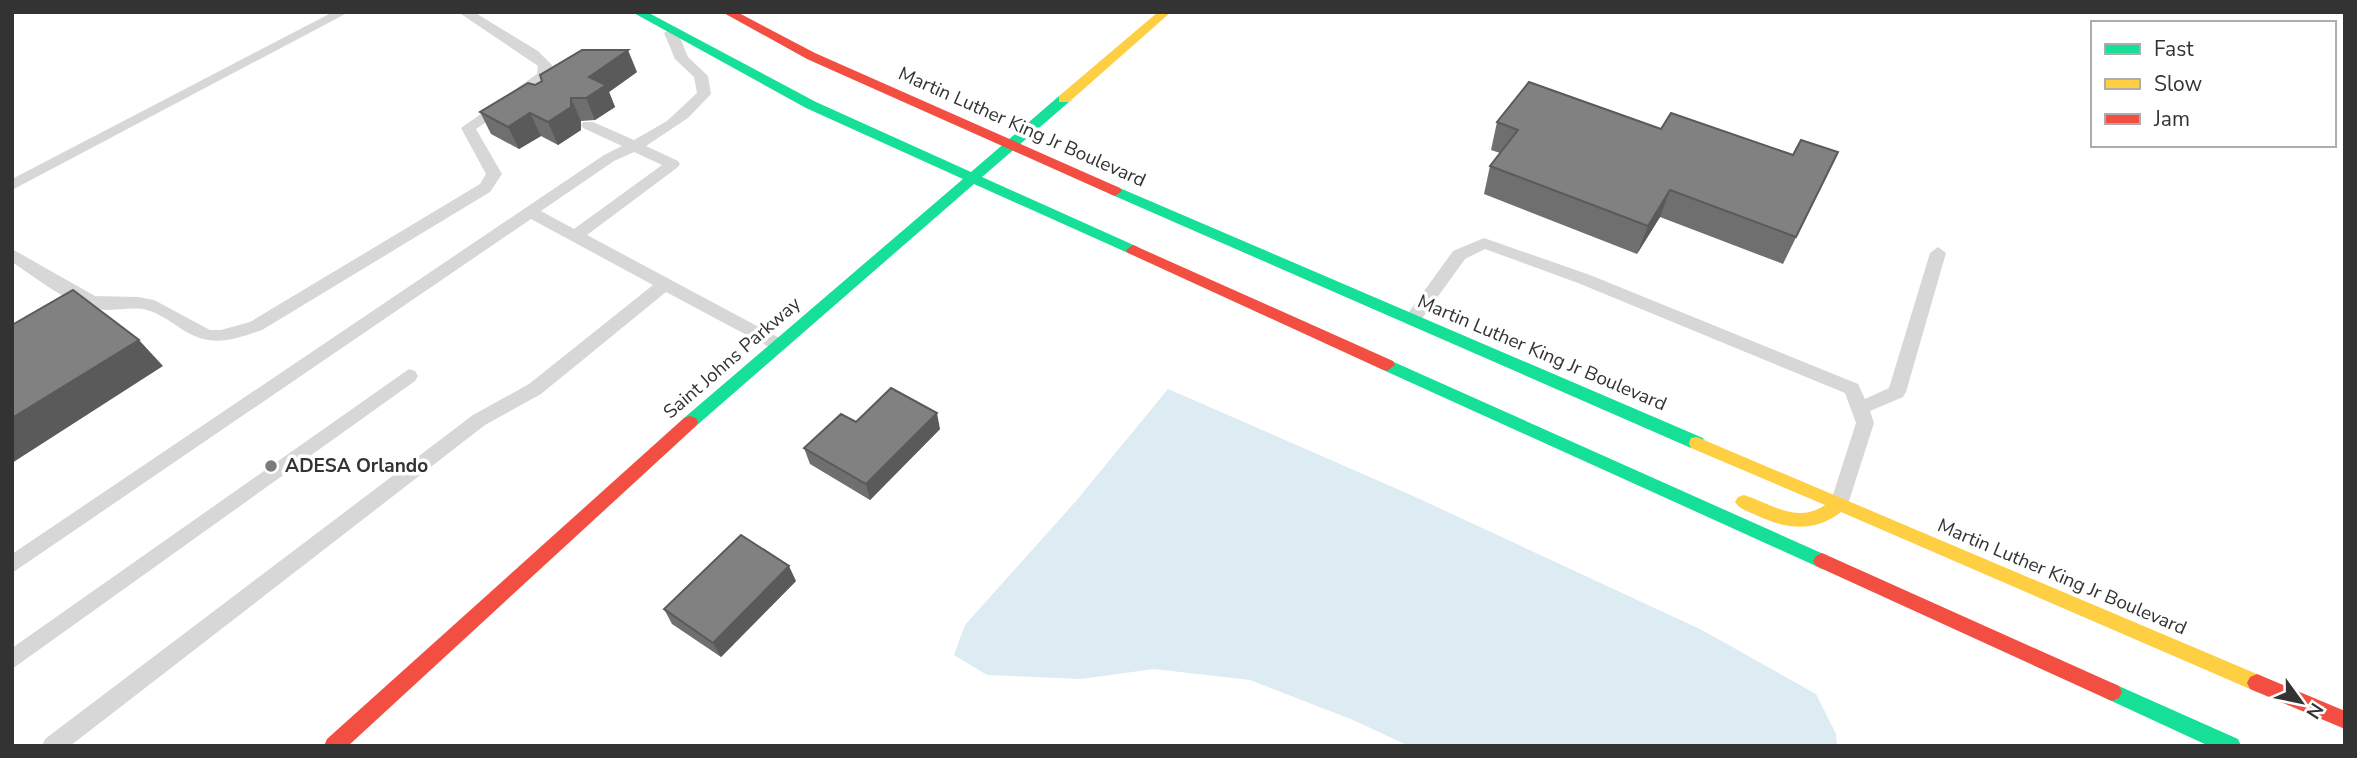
<svg xmlns="http://www.w3.org/2000/svg" width="2357" height="758" font-family="'Nunito Sans',sans-serif">
<style>
.water{fill:#ddebf3}
.lines{fill:none;stroke-linecap:round;stroke-linejoin:round}
.lane{fill:#d7d7d7;fill-rule:evenodd}
.fast{fill:#16e098;fill-rule:evenodd}
.slow{fill:#ffcf43;fill-rule:evenodd}
.jam{fill:#f24e42;fill-rule:evenodd}
.wall{fill:#6f6f6f}
.shaded-wall{fill:#5a5a5a}
.building{fill:#818181;stroke:#5a5a5a;stroke-width:2}
.poi-dot{fill:#7a7a7a;stroke:#fff;stroke-width:2.5}
.labels{text-anchor:middle;dominant-baseline:central;stroke-width:7;stroke-linejoin:round;paint-order:stroke}
.street-label{font-size:19px;fill:#333;stroke:#fff}
.poi-label{font-size:19px;font-weight:bold;fill:#333;stroke:#fff;text-anchor:start}
</style>
<rect width="100%" height="100%" fill="#fff"/>
<polygon class="water" points="1168,389 1411,495 1702,630 1816,694 1836,734 1837,746 1409,746 1353,720 1250,680 1154,669 1081,679 987,675 954,655 965,625 1076,501"/>
<g class="lines">
<g class="lane">
<polygon points="333,12 349,12 12,190 12,179"/>
<path d="M458,12H474L538,51L552,65L549,79L476,129L502,174L490,192L262,330C231,341 209,348 180,328C170,321 158,313 147,310C131,306 114,312 98,309C66,303 38,279 12,262V249L95,296L138,297L154,300L210,330H221L250,322L480,184L486,174L461,128L537,74L538,66Z"/>
<path d="M671,29L678,33L688,57L708,76L711,94L688,118L646,146L678,161L680,164L678,167L587,235L785,341L788,345L785,349H773L666,292L541,394L485,425L70,746H42L45,739L473,415L529,384L653,285L531,219L12,573V554L604,155L622,146L583,128L581,125L583,122H593L634,140L667,121L697,93L694,77L675,59L664,33ZM634,152L662,165L574,229L541,211L614,161Z"/>
<polygon points="1484,238 1590,275 1858,384 1865,399 1889,388 1930,253 1938,247 1946,253 1906,392 1903,397 1870,411 1874,423 1848,504 1846,509 1839,512 1832,509 1830,504 1856,423 1845,393 1578,283 1485,249 1465,259 1418,324 1406,324 1404,320 1406,316 1453,251"/>
<polygon points="409,369 415,371 418,376 415,381 12,669 12,648"/>
</g>
<g class="fast">
<polygon points="632,12 647,12 816,102 971,172 1059,96 1069,96 1069,102 982,177 1138,247 1140,250 1133,255 1128,253 974,184 696,426 684,426 682,422 684,418 963,179 806,108"/>
<polygon points="1115,186 1703,438 1705,443 1703,448 1691,448 1110,194 1108,191"/>
<polygon points="1387,359 1828,556 1831,561 1828,566 1822,569 1816,566 1381,369 1379,365 1381,361"/>
<polygon points="2112,683 2238,739 2241,746 2209,746 2105,698 2102,692 2105,686"/>
</g>
<g class="slow">
<polygon points="1158,12 1171,12 1069,102 1059,102 1059,96"/>
<path d="M1697,437L2264,677L2267,683L2264,689L2257,692L2250,689L1841,512C1814,533 1787,529 1758,516C1750,512 1740,510 1735,502L1738,497L1744,495C1771,504 1798,524 1825,505L1691,448L1689,443L1691,438Z"/>
</g>
<g class="jam">
<polygon points="722,12 737,12 815,53 1120,188 1122,191 1115,196 1110,194 807,59"/>
<polygon points="1133,245 1393,361 1395,365 1387,371 1381,369 1128,253 1126,250"/>
<polygon points="690,416 696,418 698,422 696,426 348,746 324,746 327,739 684,418"/>
<polygon points="1822,553 2119,686 2122,692 2119,698 2112,701 2105,698 1816,566 1813,561 1816,556"/>
<polygon points="2257,674 2345,711 2345,729 2250,689 2247,683 2250,677"/>
</g>
</g>
<g class="wall">
<polygon points="637,72 609,92 615,107 595,120 581,121 581,130 558,145 541,136 519,149 491,134 480,112 535,85"/>
<polygon points="1497,122 1661,129 1793,155 1838,152 1783,264 1660,217 1637,254 1484,194 1490,166 1500,153 1491,150"/>
<polygon points="856,422 940,429 870,500 810,464 804,448"/>
<polygon points="796,581 721,657 672,624 664,609"/>
</g>
<g class="shaded-wall">
<polygon points="628,50 637,72 609,92 615,107 595,120 586,98 589,77"/>
<polygon points="571,98 581,121 581,130 558,145 548,122"/>
<polygon points="530,113 541,136 519,149 508,127"/>
<polygon points="1670,190 1660,217 1637,254 1648,226"/>
<polygon points="139,340 163,366 12,463 12,418"/>
<polygon points="937,413 940,429 870,500 866,484"/>
<polygon points="789,566 796,581 721,657 713,643"/>
</g>
<g class="building">
<polygon points="582,50 628,50 589,77 606,85 586,98 571,98 571,107 548,122 530,113 508,127 480,112 528,83 535,85 542,81 540,75"/>
<polygon points="1529,82 1661,129 1671,113 1793,155 1801,140 1838,152 1796,237 1670,190 1648,226 1490,166 1518,130 1497,122"/>
<polygon points="73,290 139,340 12,418 12,325"/>
<polygon points="891,388 937,413 866,484 804,448 841,414 856,422"/>
<polygon points="741,535 789,566 713,643 664,609"/>
</g>
<circle class="poi-dot" cx="271" cy="466" r="7"/>
<g class="labels">
<g class="street-label">
<text transform="translate(1022 127) rotate(24)">Martin Luther King Jr Boulevard</text>
<text transform="translate(1542 353) rotate(23)">Martin Luther King Jr Boulevard</text>
<text transform="translate(732 358) rotate(-41)">Saint Johns Parkway</text>
<text transform="translate(2062 577) rotate(23)">Martin Luther King Jr Boulevard</text>
</g>
<g class="poi-label">
<text x="285" y="466">ADESA Orlando</text>
</g>
</g>
<rect width="2357" height="758" fill="none" stroke="#333333" stroke-width="28"/>
<rect x="2091" y="21" width="245" height="126" fill="#ffffff" stroke="#adadad" stroke-width="2"/>
<rect x="2105" y="44" width="35" height="10" fill="#16e098" stroke="#adadad" stroke-width="2"/>
<text x="2154" y="56" font-size="21" fill="#333333">Fast</text>
<rect x="2105" y="79" width="35" height="10" fill="#ffcf43" stroke="#adadad" stroke-width="2"/>
<text x="2154" y="91" font-size="21" fill="#333333">Slow</text>
<rect x="2105" y="114" width="35" height="10" fill="#f24e42" stroke="#adadad" stroke-width="2"/>
<text x="2154" y="126" font-size="21" fill="#333333">Jam</text>
<g transform="translate(2301 702) rotate(123)" stroke="#ffffff" stroke-width="5" paint-order="stroke">
<path d="M0-5L12 26L0 18L-12 26Z" fill="#333333"/>
<text y="-10" font-size="19" font-weight="bold" text-anchor="middle" fill="#333333">N</text>
</g>
</svg>
